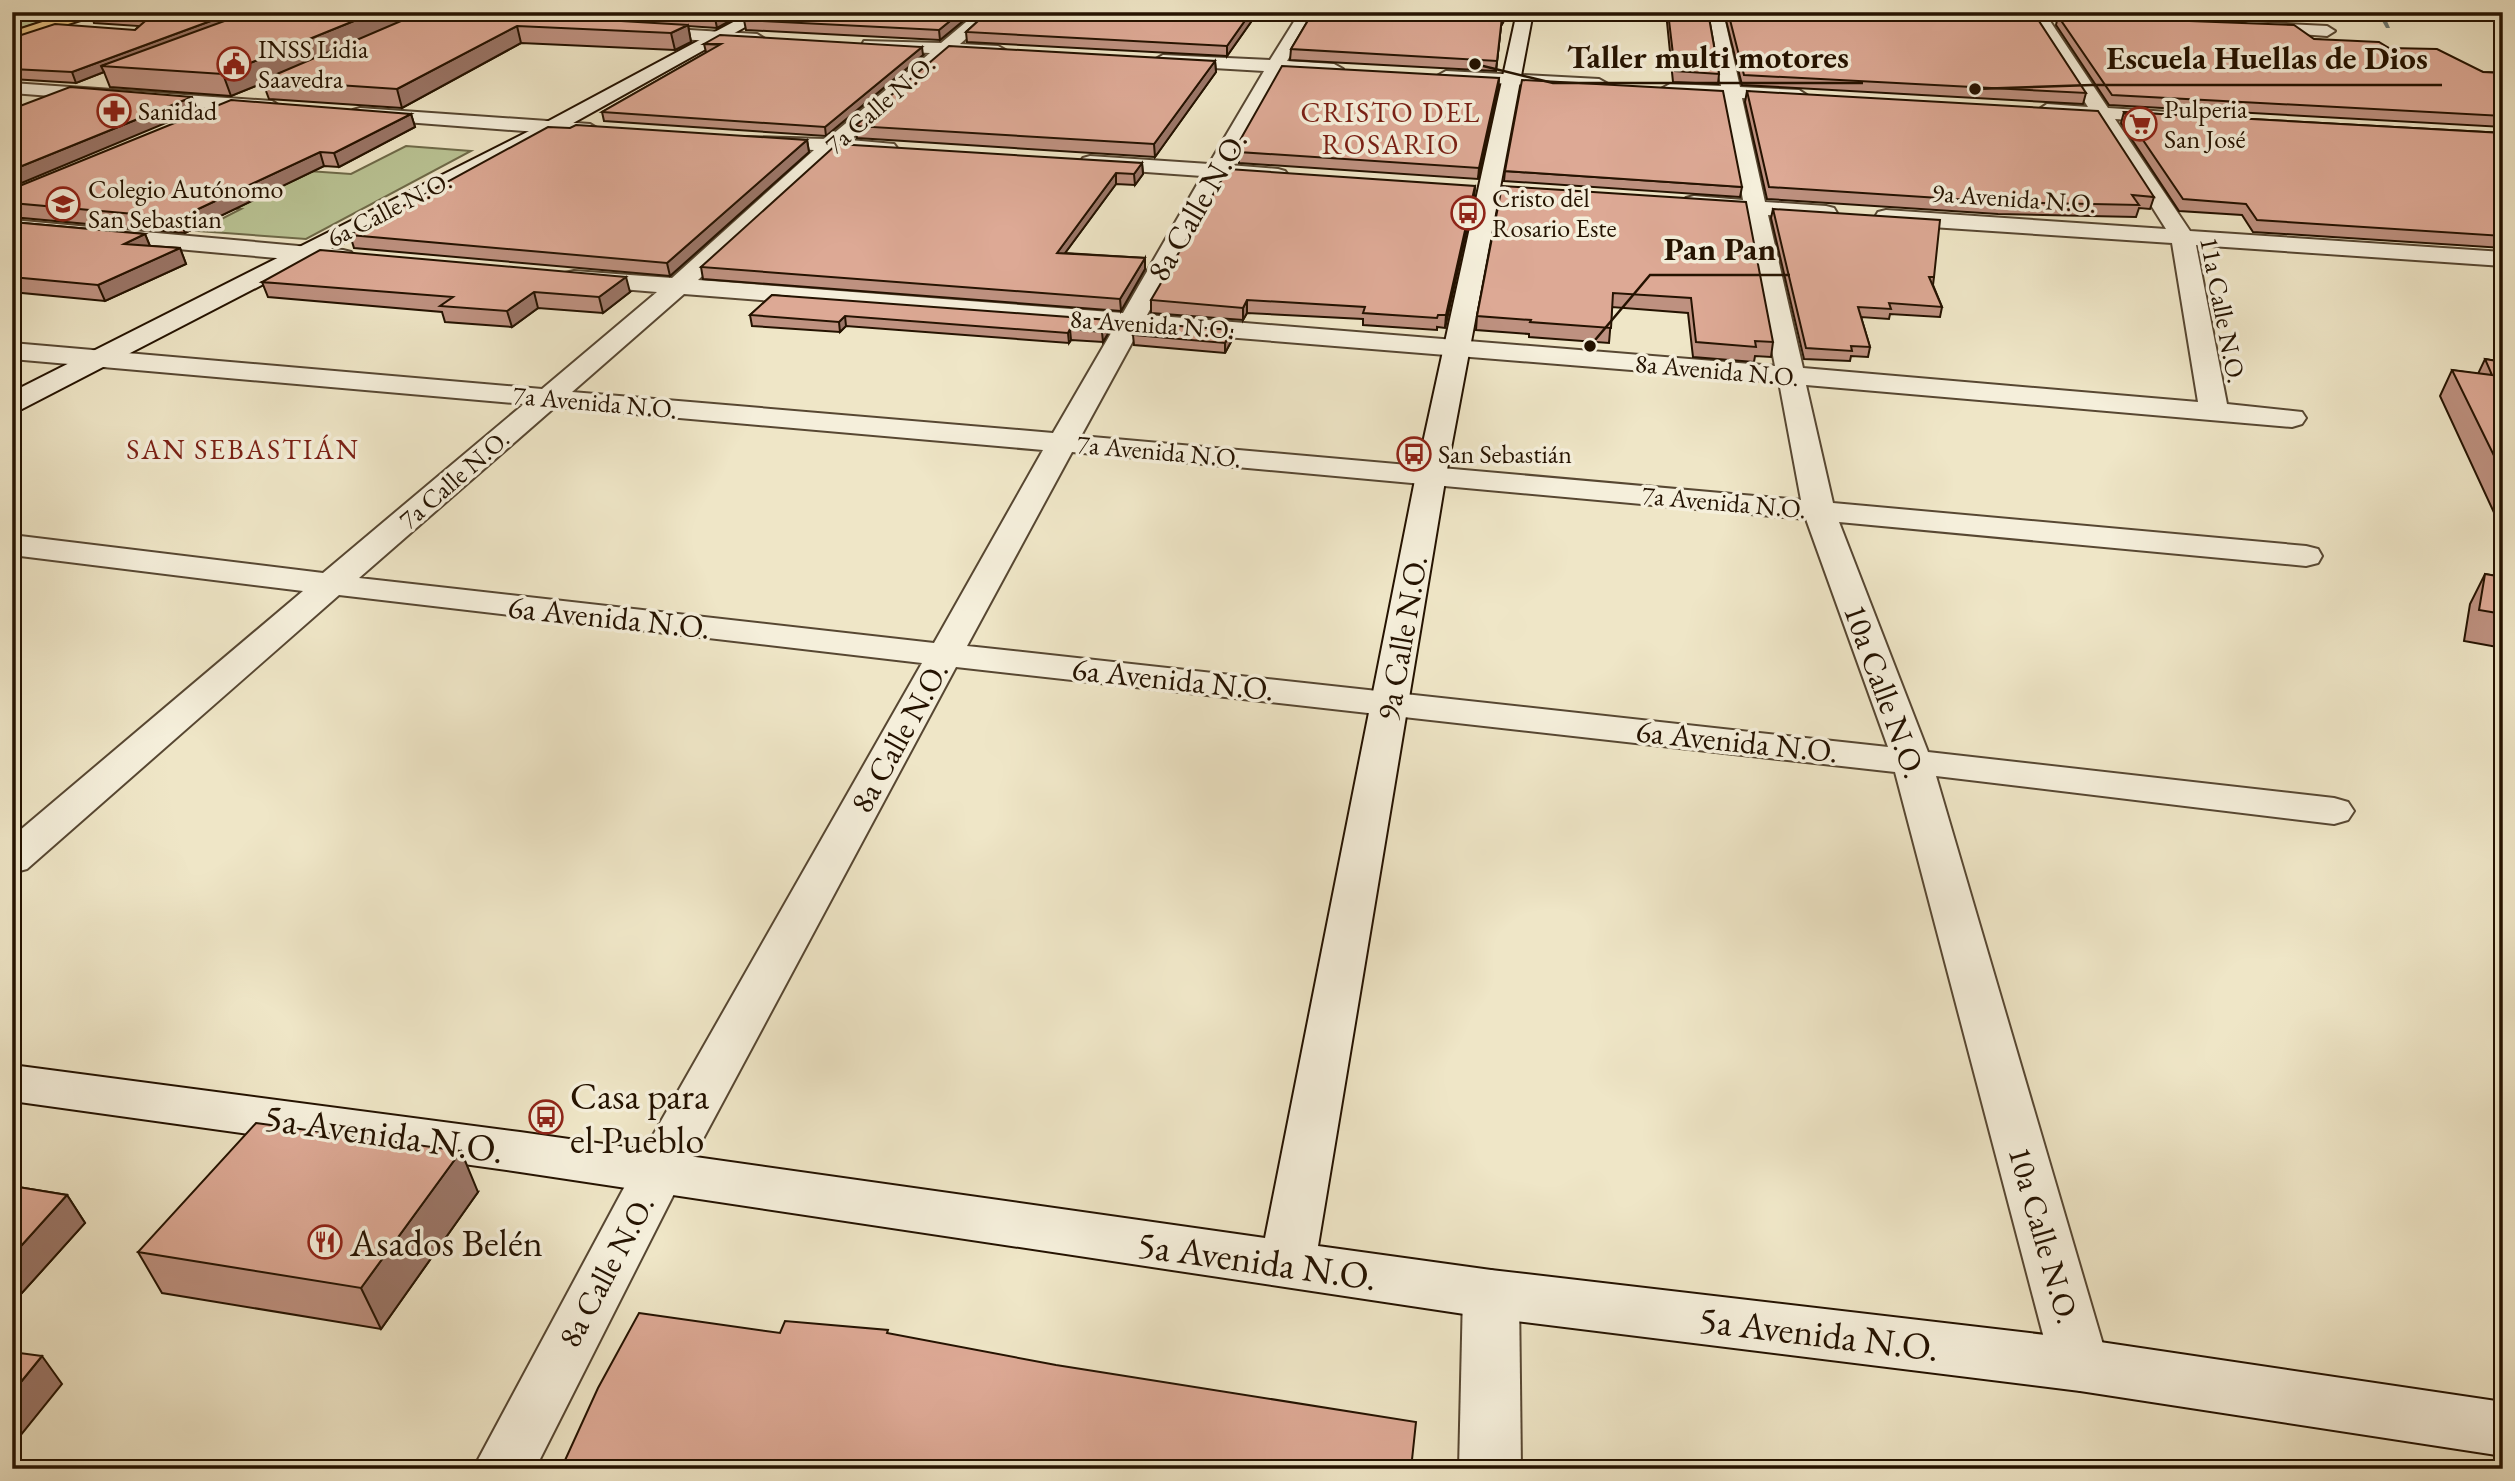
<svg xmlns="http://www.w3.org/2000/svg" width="2515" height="1481" font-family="'EB Garamond',serif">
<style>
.green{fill:#bac495;stroke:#6f6b4a;stroke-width:2}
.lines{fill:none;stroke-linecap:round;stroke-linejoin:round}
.stream{fill:#6d7973;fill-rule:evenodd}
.street-casing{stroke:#574732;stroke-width:4}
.secondary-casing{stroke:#241200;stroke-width:4}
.primary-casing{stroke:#241200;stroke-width:4}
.street{fill:#f5efdb;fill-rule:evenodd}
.secondary{fill:#f5efdb;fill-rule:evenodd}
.primary{fill:#e8c384;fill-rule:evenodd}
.wall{fill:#be9180;stroke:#241200;stroke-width:2}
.shaded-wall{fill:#9b7668;stroke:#241200;stroke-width:2}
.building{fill:#dda995;stroke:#241200;stroke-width:2}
.labels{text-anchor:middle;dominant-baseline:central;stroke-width:7;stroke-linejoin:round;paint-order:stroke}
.far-poi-label{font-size:26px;fill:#241200;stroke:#f5efdb;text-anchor:start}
.far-street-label{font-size:26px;fill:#241200;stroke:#f5efdb}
.far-neighbourhood-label{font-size:28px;letter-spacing:2px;fill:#7a1f14;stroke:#f5efdb}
.street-label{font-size:32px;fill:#241200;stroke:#f5efdb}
.near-poi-label{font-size:38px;fill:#241200;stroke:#f5efdb;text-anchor:start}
.near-street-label{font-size:38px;fill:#241200;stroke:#f5efdb}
.leader{fill:none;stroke:#241200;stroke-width:2.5}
.callout-dot{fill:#241200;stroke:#f5efdb;stroke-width:2.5}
.callout-label{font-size:33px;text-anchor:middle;font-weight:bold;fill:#241200;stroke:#f5efdb;stroke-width:7;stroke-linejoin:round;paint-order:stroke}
</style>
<rect width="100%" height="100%" fill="#efe6c7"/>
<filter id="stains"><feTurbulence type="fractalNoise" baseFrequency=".00286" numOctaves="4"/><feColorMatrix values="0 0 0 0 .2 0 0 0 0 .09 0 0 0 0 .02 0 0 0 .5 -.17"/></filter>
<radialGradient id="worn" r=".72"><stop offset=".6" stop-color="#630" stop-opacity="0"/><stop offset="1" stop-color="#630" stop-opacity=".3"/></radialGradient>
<g class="green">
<polygon points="12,12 72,12 12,31"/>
<polygon points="406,146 471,151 306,239 198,231 241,209 128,201 208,164 351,174"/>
</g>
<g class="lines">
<polygon class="stream" points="2377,12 2383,12 2390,28 2386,28"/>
<defs>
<g id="street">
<polygon points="287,12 377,12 457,17 465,22 457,27 295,17"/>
<path d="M978,12H996L960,44L998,46L1007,51L1004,55L949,54L850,140L894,144L897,148L894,152L837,151L698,280L1123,313L1202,176L1090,168L1083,166L1080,162L1083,158L1090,156L1209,164L1264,71L1163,65L1154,60L1163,55L1270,60L1300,12H1316L1287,61L1334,64L1343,69L1334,74L1281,71L1229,165L1278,169L1285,171L1288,175L1285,179L1278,181L1223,177L1147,315L1775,366L1746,214L1694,210L1686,208L1683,203L1686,198L1694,196L1743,200L1724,97L1670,94L1661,89L1670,84L1721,86L1707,12H1723L1740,87L1799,90L1808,96L1799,102L1742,98L1765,202L1826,206L1834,208L1837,213L1834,218L1826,220L1768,215L1803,368L2198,402L2172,243L1886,224L1878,222L1875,217L1878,212L1886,210L2166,229L2096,118L2047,116L2038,110L2047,104L2088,107L2028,12H2044L2108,108L2183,113L2186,117L2176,123L2115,119L2190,231L2503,252V266L2196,245L2227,404L2302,412L2306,418L2302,424L2292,427L1806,385L1833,503L2306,546L2318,549L2322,556L2318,563L2306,566L1839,522L1928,752L2334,798L2348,802L2354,811L2348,820L2334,824L1936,776L2109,1365L2100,1383L2080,1391L2060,1383L2051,1365L1895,772L956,667L681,1180L535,1469H473L640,1158L922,663L339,595L27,869L12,873V837L303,591L12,555V535L323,573L524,404L12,359V343L542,389L657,292L574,285L565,283L562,278L565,273L574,271L672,278L814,150L754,147L747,145L744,141L747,137L827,139L930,53L870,50L862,45L864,41L941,43ZM684,294L1114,328L1053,433L572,392ZM1139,330L1779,382L1801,500L1081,436ZM555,407L1043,450L934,643L359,578ZM1072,452L1806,519L1888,747L967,646Z"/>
<polygon points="2248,22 2327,26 2335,31 2327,36 2242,30 2240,27 2242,24"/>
<polygon points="639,27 757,34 765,39 757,44 633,36 631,32 633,28"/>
<polygon points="1446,71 1599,79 1608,84 1599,89 1440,80 1437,76"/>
<polygon points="12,83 272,101 281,107 272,113 12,93"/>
<polygon points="360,108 590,124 600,130 590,136 353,118 350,114 353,110"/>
<polygon points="12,220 343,250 351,252 355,257 351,262 343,264 12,234"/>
<polygon points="1491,1270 1511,1277 1519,1294 1521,1469 1459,1469 1463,1294 1471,1277"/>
</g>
<g id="secondary">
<polygon points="752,12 772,12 557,132 22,409 12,411 12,392 543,124"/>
<polygon points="1517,12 1533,12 1446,475 1318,1246 1491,1270 2080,1339 2503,1402 2503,1456 2080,1391 1491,1318 520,1172 12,1101 12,1065 520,1132 1265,1238 1416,475"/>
</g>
<polygon id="primary" points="73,12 98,12 96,15 12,42 12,32"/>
</defs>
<use href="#street" class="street-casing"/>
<use href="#secondary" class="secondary-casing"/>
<use href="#primary" class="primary-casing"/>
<use href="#street" class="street"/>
<use href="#secondary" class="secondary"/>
<use href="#primary" class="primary"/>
</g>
<g class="wall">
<polygon points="93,12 396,12 399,22 422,12 746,12 717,28 688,26 691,42 675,50 521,43 402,108 269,99 263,83 231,96 110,87 104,72 76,83 12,79 12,38 135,30 139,26 94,23 91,13"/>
<polygon points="974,12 940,40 746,30 744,20"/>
<polygon points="988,12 1258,12 1227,56 967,42 966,32"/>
<polygon points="1313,12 1509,12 1501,26 1496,71 1290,60 1291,49"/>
<polygon points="1666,12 1708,12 1719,74 1718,84 1673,82"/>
<polygon points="1724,12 1982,12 2086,93 2083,104 1742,85"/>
<polygon points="2102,12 2273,12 2270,21"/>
<polygon points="2058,16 2314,39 2389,48 2483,72 2503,73 2503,127 2109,105 2056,25"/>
<polygon points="704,44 923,55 826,136 604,121 602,112 707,52 706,52"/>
<polygon points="1215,61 1216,72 1155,157 857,138 855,126"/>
<polygon points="1499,78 1498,88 1478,179 1239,163 1239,160 1235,160 1235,149"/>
<polygon points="1747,91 2154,197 2150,209 2139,208 2136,217 1998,214 1767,199 1745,102"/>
<polygon points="2124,112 2503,133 2503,248 2253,232 2242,215 2179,211 2121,123"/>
<polygon points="411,114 415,127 339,167 324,166 185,233 12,217 12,189"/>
<polygon points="570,128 807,140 809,152 670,276 354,248 350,235"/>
<polygon points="1142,163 1143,174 1135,185 1116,184 1065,253 1145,258 1145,269 1121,311 703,279 701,267"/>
<polygon points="1505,171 1742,187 1740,197 1504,181"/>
<polygon points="1475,186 1474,197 1445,328 1437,327 1437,330 1363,325 1363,319 1247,313 1243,320 1151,313 1151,300"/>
<polygon points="1502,186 1773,342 1771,357 1755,356 1754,362 1693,357 1688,313 1612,307 1609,343 1529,337 1529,334 1476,330 1477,316"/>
<polygon points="1773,209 1934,277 1933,285 1942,307 1940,317 1890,314 1889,319 1861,317 1870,347 1868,357 1851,356 1850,361 1804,359 1771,218"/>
<polygon points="12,222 145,234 150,246 180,248 186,264 105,301 12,292"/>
<polygon points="262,282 630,292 603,313 538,308 512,327 445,322 442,312 268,297"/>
<polygon points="772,295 1110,330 1103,342 1071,340 1069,343 846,326 840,332 752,326 750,315"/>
<polygon points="1232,330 1232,340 1225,353 1134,345 1133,335"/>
<polygon points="2485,359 2503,362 2503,532 2440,396 2452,370 2478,374"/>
<polygon points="2485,574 2503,577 2503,648 2464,641 2470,604"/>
<polygon points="12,1186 67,1195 85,1223 21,1294 12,1293"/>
<polygon points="478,1192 381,1329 162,1293 138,1252"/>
</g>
<g class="shaded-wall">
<polygon points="235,12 264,12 101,66 104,72 76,83 72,72"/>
<polygon points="376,12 396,12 400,25 263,80 263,83 231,96 223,74"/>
<polygon points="726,12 746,12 717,28 715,18"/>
<polygon points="961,12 974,12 940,40 939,30"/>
<polygon points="1251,12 1258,12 1227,56 1227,46"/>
<polygon points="1504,12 1509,12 1501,26 1496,71 1502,17"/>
<polygon points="688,25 691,42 675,50 671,33"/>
<polygon points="517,26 521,43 402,108 397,89"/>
<polygon points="922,47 923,55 826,136 825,127"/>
<polygon points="1215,61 1216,72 1155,157 1154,144"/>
<polygon points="1499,78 1498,88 1478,179 1479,168"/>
<polygon points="192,97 197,110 12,187 12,170"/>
<polygon points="411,114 415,127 339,167 334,153"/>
<polygon points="807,140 809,152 670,276 667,263"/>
<polygon points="320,152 324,166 185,233 179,218"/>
<polygon points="1142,163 1143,174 1135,185 1134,174"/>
<polygon points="1116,173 1116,184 1057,264 1057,253"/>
<polygon points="1475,186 1474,197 1445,328 1446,315"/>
<polygon points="145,234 151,249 124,244"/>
<polygon points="180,248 186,264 105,301 98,285"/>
<polygon points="1145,258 1145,269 1121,311 1120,299"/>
<polygon points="626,277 630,292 603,313 599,297"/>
<polygon points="534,292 538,308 512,327 507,311"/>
<polygon points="1247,300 1247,313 1243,320 1243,308"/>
<polygon points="845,316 846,326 840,332 839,322"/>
<polygon points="1109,320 1110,330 1103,342 1102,332"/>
<polygon points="1070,329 1071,340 1069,343 1068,333"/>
<polygon points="1232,330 1232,340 1225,353 1225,343"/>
<polygon points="461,1151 478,1192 381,1329 361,1288"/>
<polygon points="67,1195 85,1223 21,1294 12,1281 12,1256"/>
<polygon points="42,1356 62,1384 12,1446 12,1393"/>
</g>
<g class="building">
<polygon points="93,12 235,12 72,72 12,69 12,38 55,24 135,30 144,22 135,16 91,13"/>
<polygon points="249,12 376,12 223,74 101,66"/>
<polygon points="422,12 468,12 688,25 671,33 517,26 397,89 263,80"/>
<polygon points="607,12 726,12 715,18"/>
<polygon points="758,12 961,12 939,30 744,20"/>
<polygon points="988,12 1251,12 1227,46 966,32"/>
<polygon points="1313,12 1504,12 1502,17 1497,61 1291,49"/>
<polygon points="1668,12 1708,12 1719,74 1675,71"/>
<polygon points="1728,12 1981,12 2035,15 2086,93 1744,75"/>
<polygon points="2058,16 2294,25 2314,39 2379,42 2389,48 2437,49 2483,72 2503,73 2503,116 2112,95"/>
<polygon points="720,35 922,47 825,127 602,112 721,44 704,44"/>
<polygon points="949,46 1215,61 1154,144 855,126"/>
<polygon points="1282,66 1499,78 1479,168 1239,152 1241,149 1235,149"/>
<polygon points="1522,80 1723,91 1742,187 1505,171"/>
<polygon points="70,87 192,97 12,170 12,159 16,157 12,157 12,109"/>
<polygon points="1747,91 2098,111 2154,197 2132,195 2139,205 2001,202 1769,187"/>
<polygon points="231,100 411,114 334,153 320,152 179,218 12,203 12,189"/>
<polygon points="2124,112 2503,133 2503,236 2257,220 2246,204 2183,199"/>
<polygon points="576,125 807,140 667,263 350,235 548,127 570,128"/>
<polygon points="837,144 1142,163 1134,174 1116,173 1057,253 1145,258 1120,299 701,267"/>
<polygon points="1228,169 1475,186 1446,315 1438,315 1437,318 1363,313 1365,307 1247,300 1243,308 1151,300"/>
<polygon points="1502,186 1746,202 1773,342 1755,341 1756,347 1696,342 1691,298 1613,293 1611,328 1530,322 1531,320 1477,316"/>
<polygon points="1773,209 1940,220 1934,277 1929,277 1942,307 1889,303 1891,309 1858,307 1870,347 1851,346 1852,351 1806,348"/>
<polygon points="12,222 145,234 124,244 180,248 98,285 12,277"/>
<polygon points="320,250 626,277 599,297 534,292 507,311 440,306 453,297 262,282"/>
<polygon points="772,295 1109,320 1102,332 1070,329 1068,333 845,316 839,322 750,315"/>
<polygon points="1140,323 1232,330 1225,343 1133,335"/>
<polygon points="2485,359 2503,362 2503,474 2452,370 2492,375"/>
<polygon points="2485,574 2503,577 2503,614 2479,610"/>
<polygon points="256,1123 461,1151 361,1288 138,1252"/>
<polygon points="12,1186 67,1195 12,1256"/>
<polygon points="639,1313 780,1333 785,1321 888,1330 887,1333 1056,1365 1416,1422 1411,1469 561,1469 598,1388"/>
<polygon points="12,1352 42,1356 12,1393"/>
</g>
<defs>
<symbol id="civic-ring" viewBox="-11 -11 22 22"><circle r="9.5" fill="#f5efdb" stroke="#8f2418" stroke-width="1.5"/><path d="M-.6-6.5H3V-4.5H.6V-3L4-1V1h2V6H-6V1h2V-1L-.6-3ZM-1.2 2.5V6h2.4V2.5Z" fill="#8f2418"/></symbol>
<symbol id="pharmacy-ring" viewBox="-11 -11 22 22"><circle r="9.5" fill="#f5efdb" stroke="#8f2418" stroke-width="1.5"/><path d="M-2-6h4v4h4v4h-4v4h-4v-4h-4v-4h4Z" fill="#8f2418"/></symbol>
<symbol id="supermarket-ring" viewBox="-11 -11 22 22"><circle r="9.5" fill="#f5efdb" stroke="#8f2418" stroke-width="1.5"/><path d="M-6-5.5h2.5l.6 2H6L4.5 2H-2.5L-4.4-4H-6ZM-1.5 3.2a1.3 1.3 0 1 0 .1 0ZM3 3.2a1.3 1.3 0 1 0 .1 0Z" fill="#8f2418"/></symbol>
<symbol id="school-ring" viewBox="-11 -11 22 22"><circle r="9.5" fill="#f5efdb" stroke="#8f2418" stroke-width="1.5"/><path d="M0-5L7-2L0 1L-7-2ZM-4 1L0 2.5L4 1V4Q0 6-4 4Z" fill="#8f2418"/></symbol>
<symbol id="bus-ring" viewBox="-11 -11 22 22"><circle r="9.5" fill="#f5efdb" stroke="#8f2418" stroke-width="1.5"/><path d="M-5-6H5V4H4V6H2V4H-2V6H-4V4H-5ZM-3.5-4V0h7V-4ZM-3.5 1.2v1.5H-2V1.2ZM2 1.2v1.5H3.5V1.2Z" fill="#8f2418"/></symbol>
<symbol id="restaurant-ring" viewBox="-11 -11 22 22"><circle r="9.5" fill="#f5efdb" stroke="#8f2418" stroke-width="1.5"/><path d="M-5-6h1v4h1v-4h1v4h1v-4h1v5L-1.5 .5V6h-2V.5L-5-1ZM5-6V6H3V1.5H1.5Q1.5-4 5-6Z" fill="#8f2418"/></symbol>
</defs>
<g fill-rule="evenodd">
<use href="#civic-ring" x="215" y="45" width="38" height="38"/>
<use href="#pharmacy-ring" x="95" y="92" width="38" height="38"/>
<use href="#supermarket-ring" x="2121" y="105" width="38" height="38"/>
<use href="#school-ring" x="44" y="185" width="38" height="38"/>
<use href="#bus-ring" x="1449" y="194" width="38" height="38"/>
<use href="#bus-ring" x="1395" y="435" width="38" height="38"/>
<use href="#bus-ring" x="527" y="1098" width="38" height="38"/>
<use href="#restaurant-ring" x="306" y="1223" width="38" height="38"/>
</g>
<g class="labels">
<g class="far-poi-label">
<text x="258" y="49">INSS Lidia<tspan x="258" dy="30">Saavedra</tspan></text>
<text x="2164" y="109">Pulperia<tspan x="2164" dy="30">San José</tspan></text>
<text x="138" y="111">Sanidad</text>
<text x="88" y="189">Colegio Autónomo<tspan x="88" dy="30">San Sebastian</tspan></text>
<text x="1492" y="198">Cristo del<tspan x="1492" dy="30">Rosario Este</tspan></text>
<text x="1438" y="454">San Sebastián</text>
</g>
<g class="far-street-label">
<text transform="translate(880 104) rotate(-41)">7a Calle N.O.</text>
<text transform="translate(2014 198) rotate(4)">9a Avenida N.O.</text>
<text transform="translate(389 209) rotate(-27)">6a Calle N.O.</text>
<text transform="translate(2223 310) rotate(79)">11a Calle N.O.</text>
<text transform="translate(1152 324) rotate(4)">8a Avenida N.O.</text>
<text transform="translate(1717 370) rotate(5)">8a Avenida N.O.</text>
<text transform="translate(595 402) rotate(5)">7a Avenida N.O.</text>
<text transform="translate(1159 451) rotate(5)">7a Avenida N.O.</text>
<text transform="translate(454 479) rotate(-41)">7a Calle N.O.</text>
<text transform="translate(1724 502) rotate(5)">7a Avenida N.O.</text>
</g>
<g class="far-neighbourhood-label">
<text x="1391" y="112">CRISTO DEL<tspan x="1391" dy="32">ROSARIO</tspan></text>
<text x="243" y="449">SAN SEBASTIÁN</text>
</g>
<g class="street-label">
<text transform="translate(1197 206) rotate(-60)">8a Calle N.O.</text>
<text transform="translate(609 617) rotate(6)">6a Avenida N.O.</text>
<text transform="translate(1402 638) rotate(-80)">9a Calle N.O.</text>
<text transform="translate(1173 679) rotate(6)">6a Avenida N.O.</text>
<text transform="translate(1885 691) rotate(70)">10a Calle N.O.</text>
<text transform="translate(899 737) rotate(-61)">8a Calle N.O.</text>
<text transform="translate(1737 741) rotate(6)">6a Avenida N.O.</text>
<text transform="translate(2044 1235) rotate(74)">10a Calle N.O.</text>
<text transform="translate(606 1271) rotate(-62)">8a Calle N.O.</text>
</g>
<g class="near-poi-label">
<text x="570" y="1095">Casa para<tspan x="570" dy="44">el Pueblo</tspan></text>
<text x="350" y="1242">Asados Belén</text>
</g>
<g class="near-street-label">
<text transform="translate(384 1133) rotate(8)">5a Avenida N.O.</text>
<text transform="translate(1257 1260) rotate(8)">5a Avenida N.O.</text>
<text transform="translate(1819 1333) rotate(7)">5a Avenida N.O.</text>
</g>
</g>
<path class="leader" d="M1475 64L1553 83H1863M1975 89L2092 85H2442M1590 346L1650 275H1790"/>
<g class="callout-dot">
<circle cx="1475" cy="64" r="7"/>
<circle cx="1975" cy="89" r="7"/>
<circle cx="1590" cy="346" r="7"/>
</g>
<g class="callout-label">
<text x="1708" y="68">Taller multi motores</text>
<text x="2267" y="69">Escuela Huellas de Dios</text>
<text x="1720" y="260">Pan Pan</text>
</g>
<rect width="2515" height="1481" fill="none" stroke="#efe6c7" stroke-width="42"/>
<rect x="14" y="14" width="2487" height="1453" fill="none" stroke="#241200" stroke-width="3.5"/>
<rect x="21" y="21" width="2473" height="1439" fill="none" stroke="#241200" stroke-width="2"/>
<rect width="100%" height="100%" filter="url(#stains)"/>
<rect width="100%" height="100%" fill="url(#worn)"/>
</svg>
